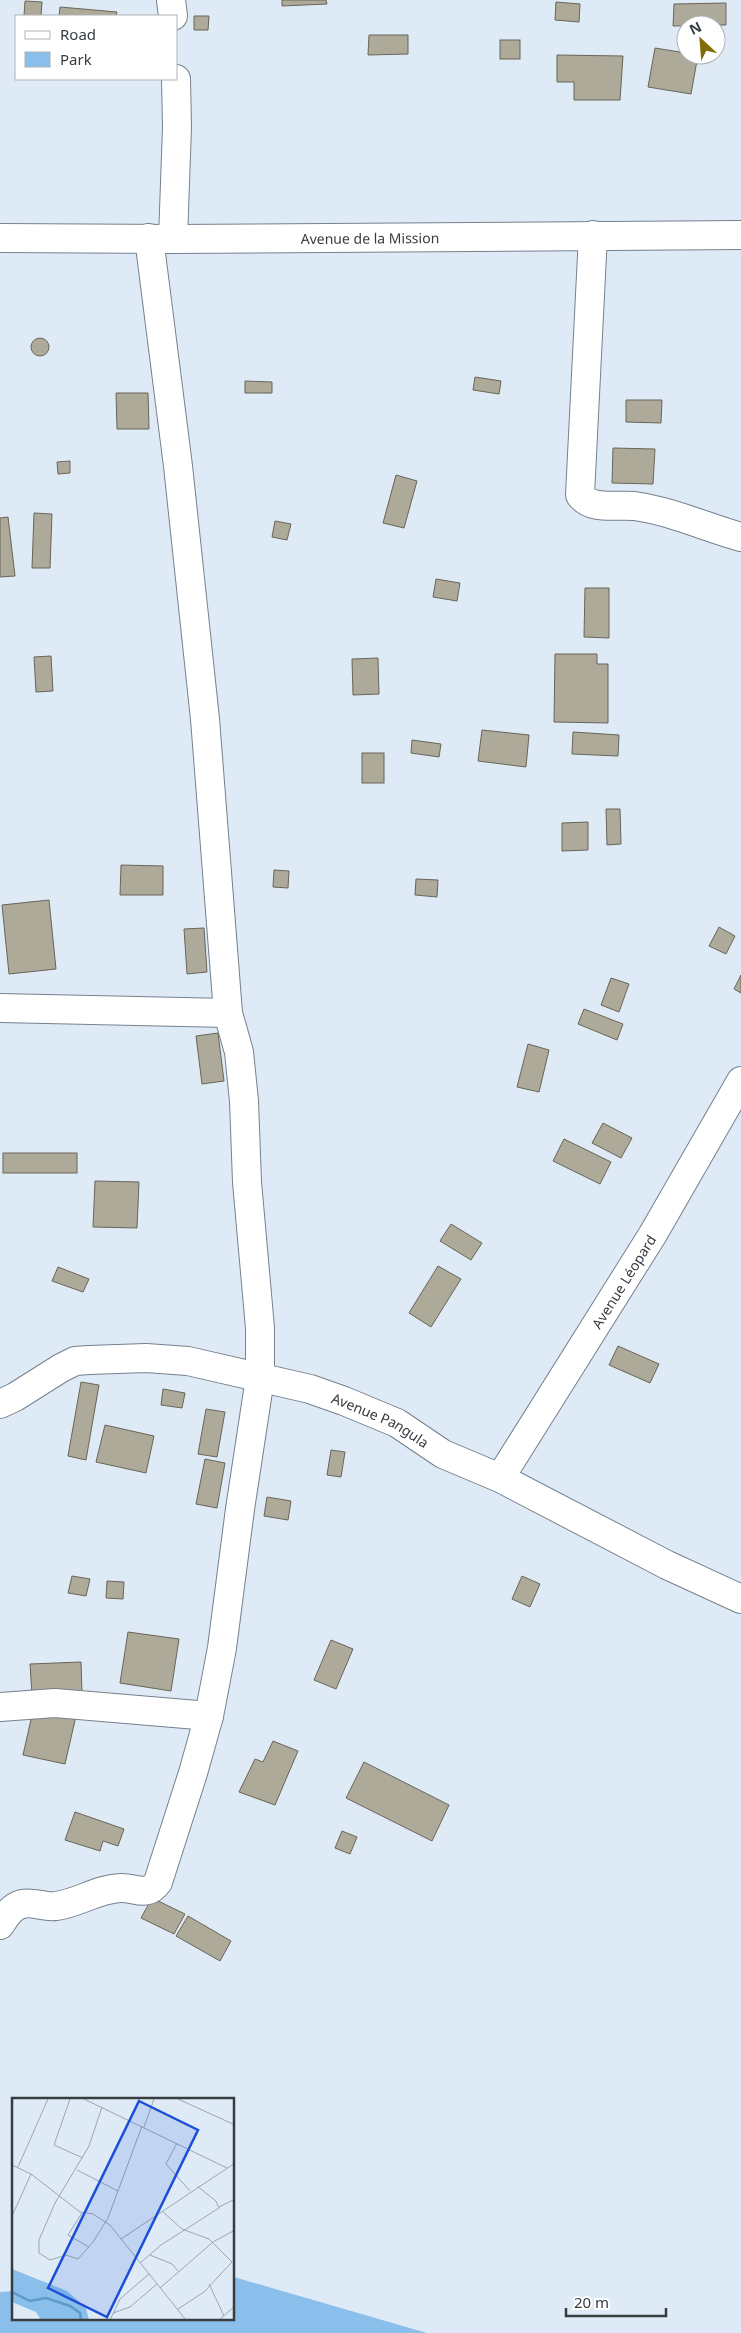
<svg xmlns="http://www.w3.org/2000/svg" width="741" height="2333" font-family="'Noto Sans',sans-serif">
<style>
.green{fill:#8abeeb}
.building{fill:#aeaa9a;stroke:#696557}
.lines{fill:none;stroke-linecap:round;stroke-linejoin:round}
.minor-casing{stroke:#75818c;stroke-width:30}
.minor{stroke:#fff;stroke-width:28}
.labels{text-anchor:middle;dominant-baseline:central;stroke-width:5;stroke-linejoin:round;paint-order:stroke}
.street-label{font-size:14px;fill:#373c41;stroke:#fff}
.inset-river{fill:none;stroke:#5e9bcd;stroke-width:2.5}
.inset-road{fill:none;stroke:#9ba5ae;stroke-width:1}
.view{fill:#1d4ed8;fill-opacity:0.15;stroke:#1d4ed8;stroke-width:2.5}
.inset-edge{fill:none;stroke:#373c41;stroke-width:2.5}
</style>
<rect width="100%" height="100%" fill="#deebf7"/>
<polygon class="green" points="234,2277 427,2333 0,2333 0,2292 14,2291 14,2319 234,2319"/>
<g class="building">
<polygon points="282,0 326,0 327,4 282,6"/>
<polygon points="25,1 42,2 41,16 24,16"/>
<polygon points="556,2 580,4 579,22 555,20"/>
<polygon points="726,3 726,25 673,26 674,4"/>
<polygon points="60,7 117,12 116,16 59,16"/>
<polygon points="194,16 209,16 208,30 194,30"/>
<polygon points="369,35 408,35 408,54 368,55"/>
<rect x="500" y="40" width="20" height="19"/>
<polygon points="655,48 686,53 686,55 698,55 691,94 648,87"/>
<polygon points="557,55 623,56 620,100 574,100 574,82 557,82"/>
<circle cx="40" cy="347" r="9"/>
<polygon points="475,377 501,381 499,394 473,390"/>
<polygon points="245,381 272,382 272,393 245,393"/>
<polygon points="116,393 148,393 149,429 117,429"/>
<polygon points="626,400 662,400 661,423 626,422"/>
<polygon points="613,448 655,449 653,484 612,483"/>
<polygon points="70,461 70,473 58,474 57,462"/>
<polygon points="396,475 417,481 404,528 383,523"/>
<polygon points="34,513 52,514 50,568 32,568"/>
<polygon points="8,517 15,576 0,577 0,518"/>
<polygon points="275,521 291,524 287,540 272,537"/>
<polygon points="436,579 460,583 457,601 433,597"/>
<polygon points="585,588 609,588 609,638 584,637"/>
<polygon points="555,654 597,654 597,664 608,664 608,723 554,722"/>
<polygon points="51,656 53,691 36,692 34,657"/>
<polygon points="378,658 379,694 353,695 352,659"/>
<polygon points="482,730 529,735 526,767 478,761"/>
<polygon points="573,732 619,735 618,756 572,754"/>
<polygon points="412,740 441,744 439,757 411,753"/>
<rect x="362" y="753" width="22" height="30"/>
<polygon points="606,809 620,809 621,844 607,845"/>
<polygon points="588,822 588,850 562,851 562,823"/>
<polygon points="121,865 163,866 163,895 120,895"/>
<polygon points="274,870 289,871 288,888 273,887"/>
<polygon points="416,879 438,880 437,897 415,895"/>
<polygon points="49,900 56,969 9,974 2,905"/>
<polygon points="719,927 735,936 726,954 709,946"/>
<polygon points="204,928 207,972 187,974 184,929"/>
<polygon points="741,975 741,993 734,989"/>
<polygon points="611,978 629,984 619,1012 601,1005"/>
<polygon points="584,1009 623,1024 617,1040 578,1024"/>
<polygon points="218,1033 224,1081 202,1084 196,1036"/>
<polygon points="528,1044 549,1050 539,1092 517,1087"/>
<polygon points="603,1123 632,1138 621,1158 592,1143"/>
<polygon points="564,1139 611,1162 600,1184 553,1161"/>
<rect x="3" y="1153" width="74" height="20"/>
<polygon points="95,1181 139,1182 137,1228 93,1227"/>
<polygon points="451,1224 482,1243 471,1260 440,1241"/>
<polygon points="438,1266 461,1279 431,1327 409,1313"/>
<polygon points="58,1267 89,1279 83,1292 52,1281"/>
<polygon points="618,1346 659,1364 650,1383 609,1365"/>
<polygon points="81,1382 99,1385 86,1460 68,1456"/>
<polygon points="163,1389 185,1393 182,1408 161,1405"/>
<polygon points="206,1409 225,1412 217,1457 198,1454"/>
<polygon points="105,1425 154,1436 146,1473 96,1462"/>
<polygon points="331,1450 345,1452 341,1477 327,1475"/>
<polygon points="205,1459 225,1463 217,1508 196,1504"/>
<polygon points="267,1497 291,1501 288,1520 264,1516"/>
<polygon points="72,1576 90,1579 86,1596 68,1593"/>
<polygon points="522,1576 540,1584 530,1607 512,1599"/>
<polygon points="107,1581 124,1582 123,1599 106,1598"/>
<polygon points="128,1632 179,1639 171,1691 120,1683"/>
<polygon points="331,1640 353,1649 336,1689 314,1680"/>
<polygon points="81,1662 82,1692 32,1695 30,1664"/>
<polygon points="34,1706 76,1716 65,1764 23,1755"/>
<polygon points="273,1741 298,1751 275,1805 239,1792 255,1759 263,1762"/>
<polygon points="364,1762 449,1805 432,1841 346,1798"/>
<polygon points="75,1812 124,1829 118,1846 103,1841 100,1851 65,1840"/>
<polygon points="342,1831 357,1837 350,1854 335,1848"/>
<polygon points="152,1898 185,1914 174,1934 141,1918"/>
<polygon points="188,1916 231,1941 220,1961 176,1936"/>
</g>
<g class="lines">
<defs>
<g id="minor">
<polyline points="171,0 173,16"/>
<path d="M593,235L580,495C592,511 616,504 634,506C671,511 705,527 741,537"/>
<path id="s1" d="M0,238L173,239L741,235"/>
<polyline points="173,239 177,127 176,79"/>
<polyline points="0,1008 228,1013"/>
<path id="s2" d="M0,1404L15,1397L61,1368L75,1361L89,1360L146,1358L188,1361L310,1389L344,1401L397,1423L443,1454L500,1478L667,1565L741,1599"/>
<path id="s3" d="M500,1478L653,1234L741,1081"/>
<polyline points="0,1707 55,1703 209,1716"/>
<path d="M0,1925C6,1916 11,1907 22,1904C33,1901 45,1908 56,1906C79,1903 97,1889 120,1888C135,1887 147,1898 158,1882L193,1773L209,1716L222,1648L240,1509L260,1378V1328L247,1182L244,1101L239,1052L228,1013L205,719L178,466L149,238"/>
</g>
</defs>
<use href="#minor" class="minor-casing"/>
<use href="#minor" class="minor"/>
</g>
<g class="labels">
<g class="street-label">
<text stroke="none"><textPath href="#s1" startOffset="370">Avenue de la Mission</textPath></text>
<text stroke="none"><textPath href="#s3" startOffset="232">Avenue Léopard</textPath></text>
<text stroke="none"><textPath href="#s2" startOffset="402">Avenue Pangula</textPath></text>
</g>
</g>
<g transform="translate(12 2098)">
<rect width="222" height="222" fill="#deebf7"/>
<path d="M0,171L55,193L74,210L77,222H29L24,214L0,204Z" fill="#8abeeb"/>
<path class="inset-river" d="M0,194L18,203L34,200L58,208L68,215L69,222"/>
<path class="inset-road" d="M58,1L42,47L71,60M72,1L215,70M166,1L223,27M90,9L77,48L43,105L27,142V155L38,162L54,157L66,161L81,144L96,120L130,28M132,29L142,1M165,45L154,66L178,93M0,67L19,76L68,114L81,116L98,127L174,222M6,69L36,1M65,72L106,93M207,109L223,101M151,114L170,131L197,141L220,164L192,194L166,211M70,115L56,137L77,149M0,118L19,76M109,141L223,65M201,144L223,132M138,157L160,166L166,173M128,165L149,147L207,110L204,103L185,88M197,186L212,218M148,190L201,144M101,215L118,209L145,186M98,222L108,201L137,176M207,222L223,208"/>
<path class="view" d="M127,3L186,32L95,219L36,190Z"/>
<rect width="222" height="222" class="inset-edge"/>
</g>
<rect x="15" y="15" width="162" height="65" fill="#ffffff" stroke="#afb1b3"/>
<rect x="25" y="31" width="25" height="8" fill="#ffffff" stroke="#afb1b3"/>
<text x="60" y="40" font-size="15" fill="#373c41">Road</text>
<rect x="25" y="52" width="25" height="15" fill="#8abeeb" stroke="#afb1b3"/>
<text x="60" y="65" font-size="15" fill="#373c41">Park</text>
<g transform="translate(701 40) rotate(334)"><circle r="24" fill="#ffffff" stroke="#afb1b3"/>
<path d="M0-4L9 19L0 12L-9 19Z" fill="#836c07"/>
<text y="-8" font-size="14" font-weight="bold" text-anchor="middle" fill="#373c41">N</text>
</g>
<path d="M566 2308v8h100v-8" fill="none" stroke="#373c41" stroke-width="2.5"/>
<text x="574" y="2308" font-size="15" fill="#373c41" stroke="#ffffff" stroke-width="4" paint-order="stroke">20 m</text>
</svg>
